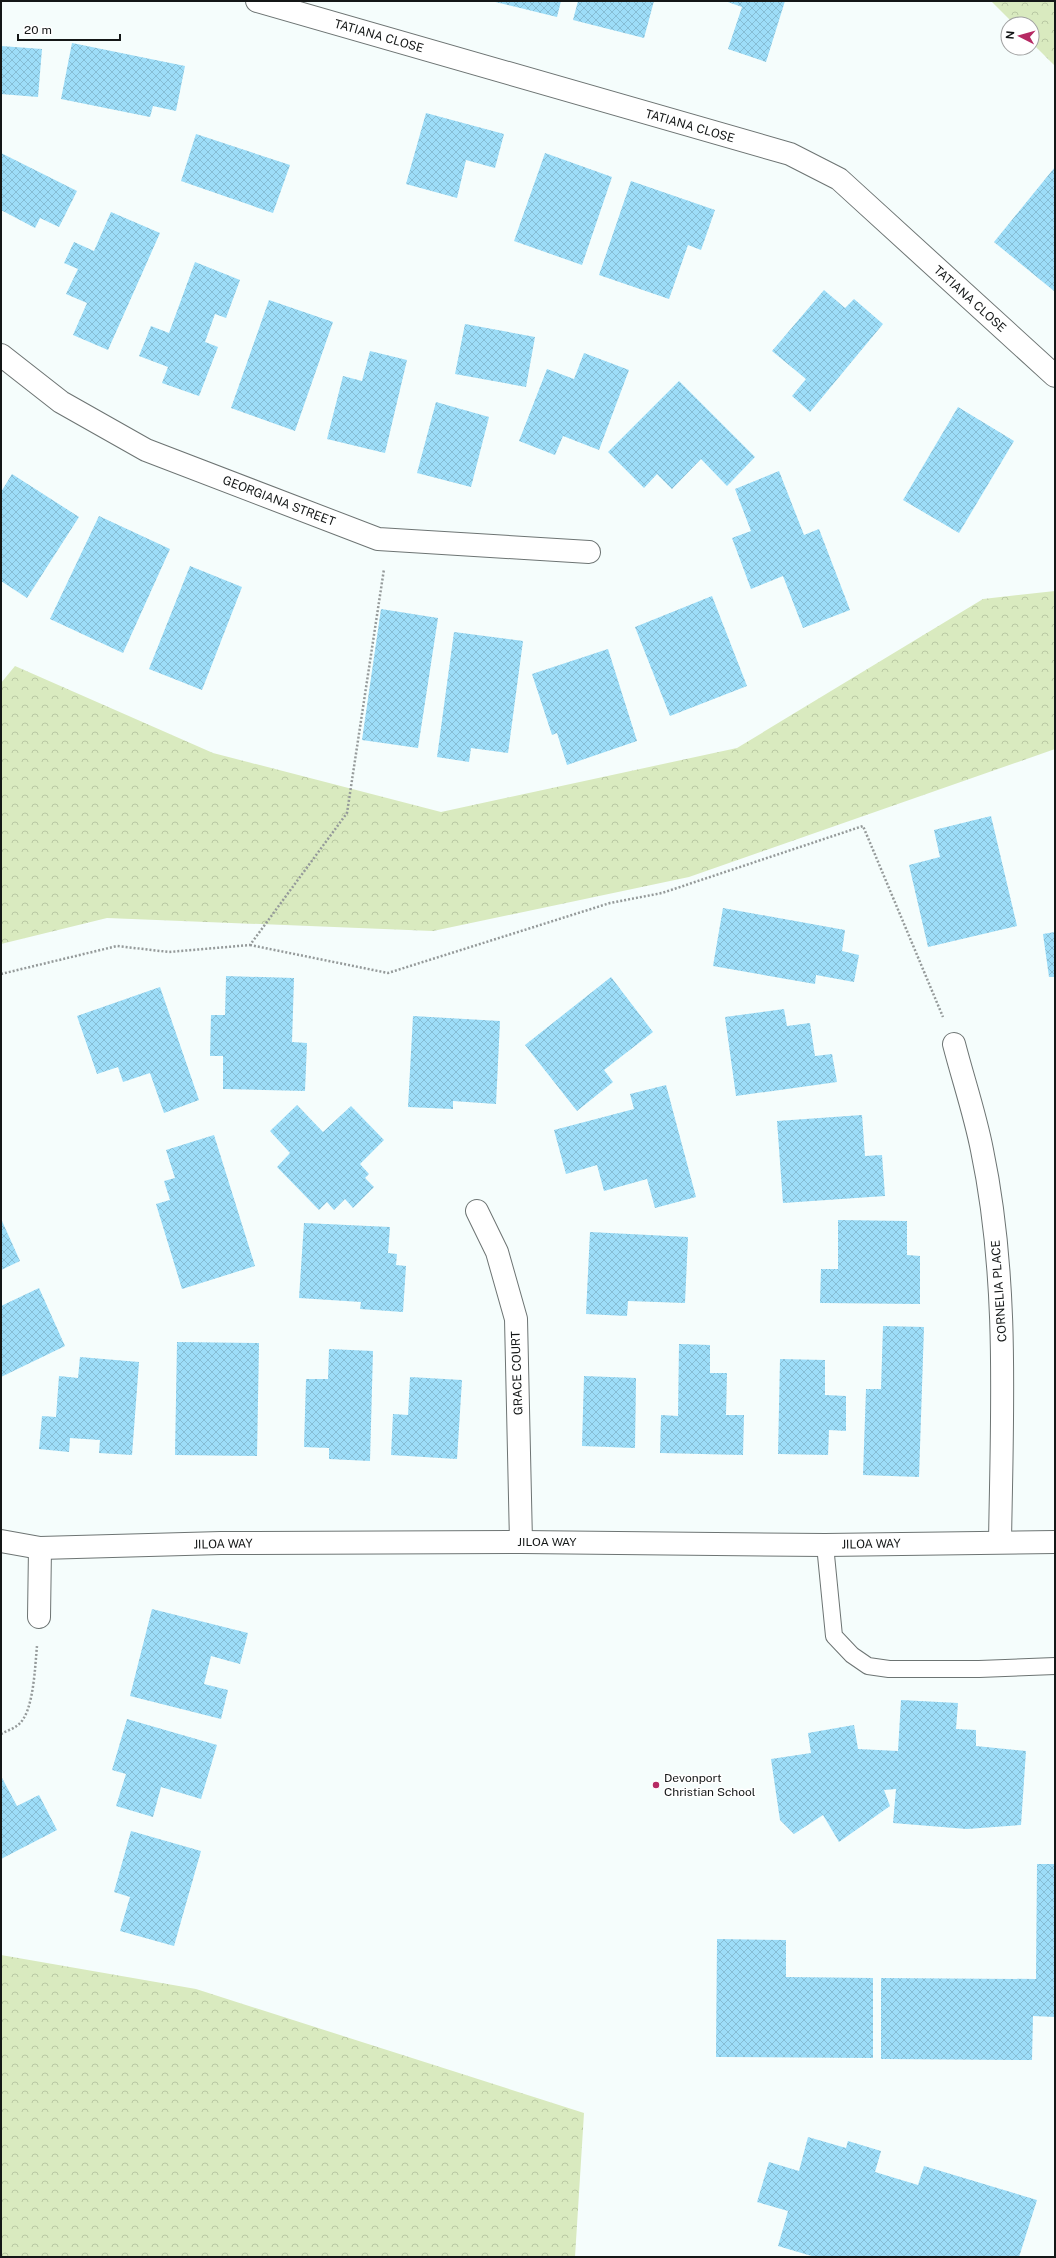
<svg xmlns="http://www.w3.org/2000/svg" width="1056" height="2258" font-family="'Public Sans',sans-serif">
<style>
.forest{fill:url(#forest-crowns)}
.building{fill:url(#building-cross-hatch)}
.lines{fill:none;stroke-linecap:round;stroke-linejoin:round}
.service-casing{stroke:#6d7473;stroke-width:18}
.minor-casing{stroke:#6d7473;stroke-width:24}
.path{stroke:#959a9a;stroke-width:2.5;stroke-dasharray:2 2;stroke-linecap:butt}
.service{stroke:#fff;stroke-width:16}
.minor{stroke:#fff;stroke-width:22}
.poi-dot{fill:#b62a63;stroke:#fff;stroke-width:1.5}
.labels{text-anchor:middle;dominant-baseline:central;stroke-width:3;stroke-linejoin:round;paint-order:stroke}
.street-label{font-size:12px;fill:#141717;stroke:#fff}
.poi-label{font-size:12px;fill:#141717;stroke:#fff;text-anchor:start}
</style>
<defs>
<pattern id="forest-crowns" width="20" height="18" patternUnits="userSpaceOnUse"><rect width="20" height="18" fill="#d9eabf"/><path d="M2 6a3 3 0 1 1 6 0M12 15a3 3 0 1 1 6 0" fill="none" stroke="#b9c8a3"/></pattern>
<pattern id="building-cross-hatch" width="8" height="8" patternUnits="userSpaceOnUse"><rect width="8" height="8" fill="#9dddf8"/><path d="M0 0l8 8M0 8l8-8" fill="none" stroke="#86bdd4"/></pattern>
</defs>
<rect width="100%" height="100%" fill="#f5fdfc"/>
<g class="forest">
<polygon points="991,1 1055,1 1055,66 1032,43 1032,24 1014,24"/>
<polygon points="1055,591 1055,749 689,877 433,931 107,918 1,944 1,683 15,666 213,753 441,812 737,748 983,599"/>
<polygon points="1,1955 196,1989 584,2113 575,2257 1,2257"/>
</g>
<g class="building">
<polygon points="491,1 561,1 557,17"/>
<polygon points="578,1 654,1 644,38 573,20"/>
<polygon points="725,1 785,1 766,62 728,49 742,7"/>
<polygon points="72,43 185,66 176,111 153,106 150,117 61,99"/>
<polygon points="1,46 42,49 38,97 1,94"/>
<polygon points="426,113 504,134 495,168 466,160 457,198 406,184"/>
<polygon points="196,134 290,165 273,213 181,181"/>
<polygon points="1,153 77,191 59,227 40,218 35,228 1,210"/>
<polygon points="545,153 612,177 582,265 514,241"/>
<polygon points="1055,167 1055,290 1054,291 994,242"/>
<polygon points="631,181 715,210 701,250 688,245 669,299 599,275"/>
<polygon points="111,212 160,233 108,350 73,335 87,303 66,294 78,269 64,263 74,242 94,251"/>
<polygon points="195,262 240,280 226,318 215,314 205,342 218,347 199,396 162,383 168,367 139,356 151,326 169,333"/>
<polygon points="824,290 845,308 854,299 883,324 810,412 792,396 806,379 772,351"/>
<polygon points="269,300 333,322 295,431 231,408"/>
<polygon points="465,324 535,337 526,387 455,374"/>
<polygon points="370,351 407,360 385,453 327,439 343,376 362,381"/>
<polygon points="584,353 629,370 599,450 563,436 555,455 519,441 547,369 574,379"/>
<polygon points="679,381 755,457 727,486 701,459 672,489 657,474 644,488 608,452"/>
<polygon points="436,402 489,417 471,487 417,473"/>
<polygon points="958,407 1014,441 959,533 903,500"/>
<polygon points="779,471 804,535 819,529 850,610 803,628 783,576 751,589 732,538 751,531 735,489"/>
<polygon points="12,474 79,517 27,598 1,581 1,492"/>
<polygon points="99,516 170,549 123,653 50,619"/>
<polygon points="190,566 242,587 202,690 149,669"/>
<polygon points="712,596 747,686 670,716 635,627"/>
<polygon points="381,609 438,618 418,748 362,740"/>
<polygon points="454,632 523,641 508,753 471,748 469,762 437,757"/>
<polygon points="608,649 637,741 567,765 557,733 552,735 532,674"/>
<polygon points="991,816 1017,926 928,947 909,865 940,857 934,830"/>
<polygon points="723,908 845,930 842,951 859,955 854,982 816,975 815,984 713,966"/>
<polygon points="1055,932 1055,977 1049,977 1043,934"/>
<polygon points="226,976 294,978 292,1042 307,1043 305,1091 223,1089 223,1056 210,1056 211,1015 225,1015"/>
<polygon points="611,977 653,1032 604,1070 613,1082 577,1111 525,1045"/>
<polygon points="160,987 199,1100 164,1113 150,1073 123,1082 118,1067 97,1074 77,1016"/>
<polygon points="784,1009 787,1026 810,1023 815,1056 832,1054 837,1082 736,1096 725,1017"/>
<polygon points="413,1016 500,1021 496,1104 453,1101 453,1109 408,1107"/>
<polygon points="666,1085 696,1197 655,1208 647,1179 604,1191 597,1165 566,1174 554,1130 634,1109 630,1094"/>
<polygon points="297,1105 323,1132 351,1106 384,1140 360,1164 369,1174 365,1178 374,1187 353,1208 345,1199 334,1210 327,1202 319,1210 277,1167 290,1153 270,1131"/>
<polygon points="862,1115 865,1156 882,1155 885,1196 783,1203 777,1121"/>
<polygon points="214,1135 255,1266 182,1289 156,1204 170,1200 164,1181 175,1178 166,1150"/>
<polygon points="838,1220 907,1221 907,1255 920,1256 920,1304 820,1303 821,1269 838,1269"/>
<polygon points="2,1221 20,1261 1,1270 1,1222"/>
<polygon points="304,1223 390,1227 388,1253 397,1254 396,1265 406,1266 403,1312 360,1309 361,1302 299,1298"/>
<polygon points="590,1232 688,1237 685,1303 628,1301 627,1316 586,1314"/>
<polygon points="39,1288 65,1346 1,1377 1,1306"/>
<polygon points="883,1326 924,1327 919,1477 863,1475 866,1389 881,1389"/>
<polygon points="177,1342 259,1343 257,1456 175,1455"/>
<polygon points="679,1344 710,1345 710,1373 727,1373 726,1415 744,1415 743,1455 660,1453 661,1415 678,1416"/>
<polygon points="329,1349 373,1351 370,1461 329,1459 329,1448 304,1447 306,1379 328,1379"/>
<polygon points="80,1357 139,1362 132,1455 99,1453 100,1440 70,1438 69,1452 39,1449 42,1416 56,1417 59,1376 78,1378"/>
<polygon points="780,1359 825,1360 825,1395 846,1396 846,1431 829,1430 828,1455 778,1454"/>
<polygon points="584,1376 636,1378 635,1448 582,1446"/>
<polygon points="410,1377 462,1380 457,1459 391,1455 393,1414 408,1415"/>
<polygon points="152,1609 248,1633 240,1664 211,1656 204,1684 228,1690 221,1719 130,1696"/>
<polygon points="901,1700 958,1703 956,1729 976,1730 976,1746 1026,1751 1021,1825 967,1829 893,1823 896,1789 884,1790 890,1806 839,1842 823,1815 794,1834 780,1820 771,1759 811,1753 808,1733 854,1725 858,1749 898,1751"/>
<polygon points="127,1719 217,1745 201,1799 161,1787 153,1817 116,1806 126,1774 112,1770"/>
<polygon points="1,1776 17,1806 39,1795 57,1830 1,1859"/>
<polygon points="131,1831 201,1851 174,1946 120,1931 130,1897 114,1892"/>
<polygon points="1037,1864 1055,1864 1055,2017 1033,2016 1032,2060 881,2059 881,1978 1036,1979"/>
<polygon points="717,1939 786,1940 786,1977 873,1978 873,2058 716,2057"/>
<polygon points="808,2137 846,2148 848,2141 881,2151 875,2172 918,2185 924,2166 1037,2200 1019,2257 815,2257 778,2246 788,2211 757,2202 769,2162 799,2171"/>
</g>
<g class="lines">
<defs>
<polyline id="service" points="825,1545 834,1636 852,1655 868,1666 889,1669 979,1669 1055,1666"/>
<g id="minor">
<polyline points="257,1 790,154 839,179 1055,376"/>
<polyline points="1,355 61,402 146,450 378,539 589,552"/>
<path d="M954,1044C963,1079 975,1114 982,1150C1009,1279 1002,1411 1000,1542"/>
<polyline points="477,1211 497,1252 516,1319 521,1542"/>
<polyline points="1,1541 40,1548 221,1543 521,1542 825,1545 1055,1542"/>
<polyline points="39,1617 40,1548"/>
</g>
</defs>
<use href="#service" class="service-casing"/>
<use href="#minor" class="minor-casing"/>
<g class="path">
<polyline points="250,945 388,973 610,903 662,893 863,826 943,1017"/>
<polyline points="1,974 117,946 169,952 250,945 347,813 384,569"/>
<path d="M1,1734C6,1731 13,1729 18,1725C34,1713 35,1665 37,1646"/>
</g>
<use href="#service" class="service"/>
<use href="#minor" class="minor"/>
</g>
<circle class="poi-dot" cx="656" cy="1785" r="4"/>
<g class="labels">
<g class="street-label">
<text transform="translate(379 36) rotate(16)">TATIANA CLOSE</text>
<text transform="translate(690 126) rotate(16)">TATIANA CLOSE</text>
<text transform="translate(970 299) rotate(42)">TATIANA CLOSE</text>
<text transform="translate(279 501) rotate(21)">GEORGIANA STREET</text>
<text transform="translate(999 1291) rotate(-94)">CORNELIA PLACE</text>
<text transform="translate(517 1373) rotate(-92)">GRACE COURT</text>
<text x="547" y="1542">JILOA WAY</text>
<text transform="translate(223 1544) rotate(-1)">JILOA WAY</text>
<text transform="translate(871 1544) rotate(-1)">JILOA WAY</text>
</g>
<g class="poi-label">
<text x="664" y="1778">Devonport<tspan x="664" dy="14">Christian School</tspan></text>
</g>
</g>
<rect width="1056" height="2258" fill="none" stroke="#141717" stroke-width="4"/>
<g transform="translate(1020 36) rotate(276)"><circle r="19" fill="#ffffff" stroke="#a1a2a2"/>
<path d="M0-3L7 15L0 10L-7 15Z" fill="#b62a63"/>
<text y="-6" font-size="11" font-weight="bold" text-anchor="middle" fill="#141717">N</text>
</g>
<path d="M18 34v6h102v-6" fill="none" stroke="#141717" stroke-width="2"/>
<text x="24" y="34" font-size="12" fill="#141717" stroke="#ffffff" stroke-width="3" paint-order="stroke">20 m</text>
</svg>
